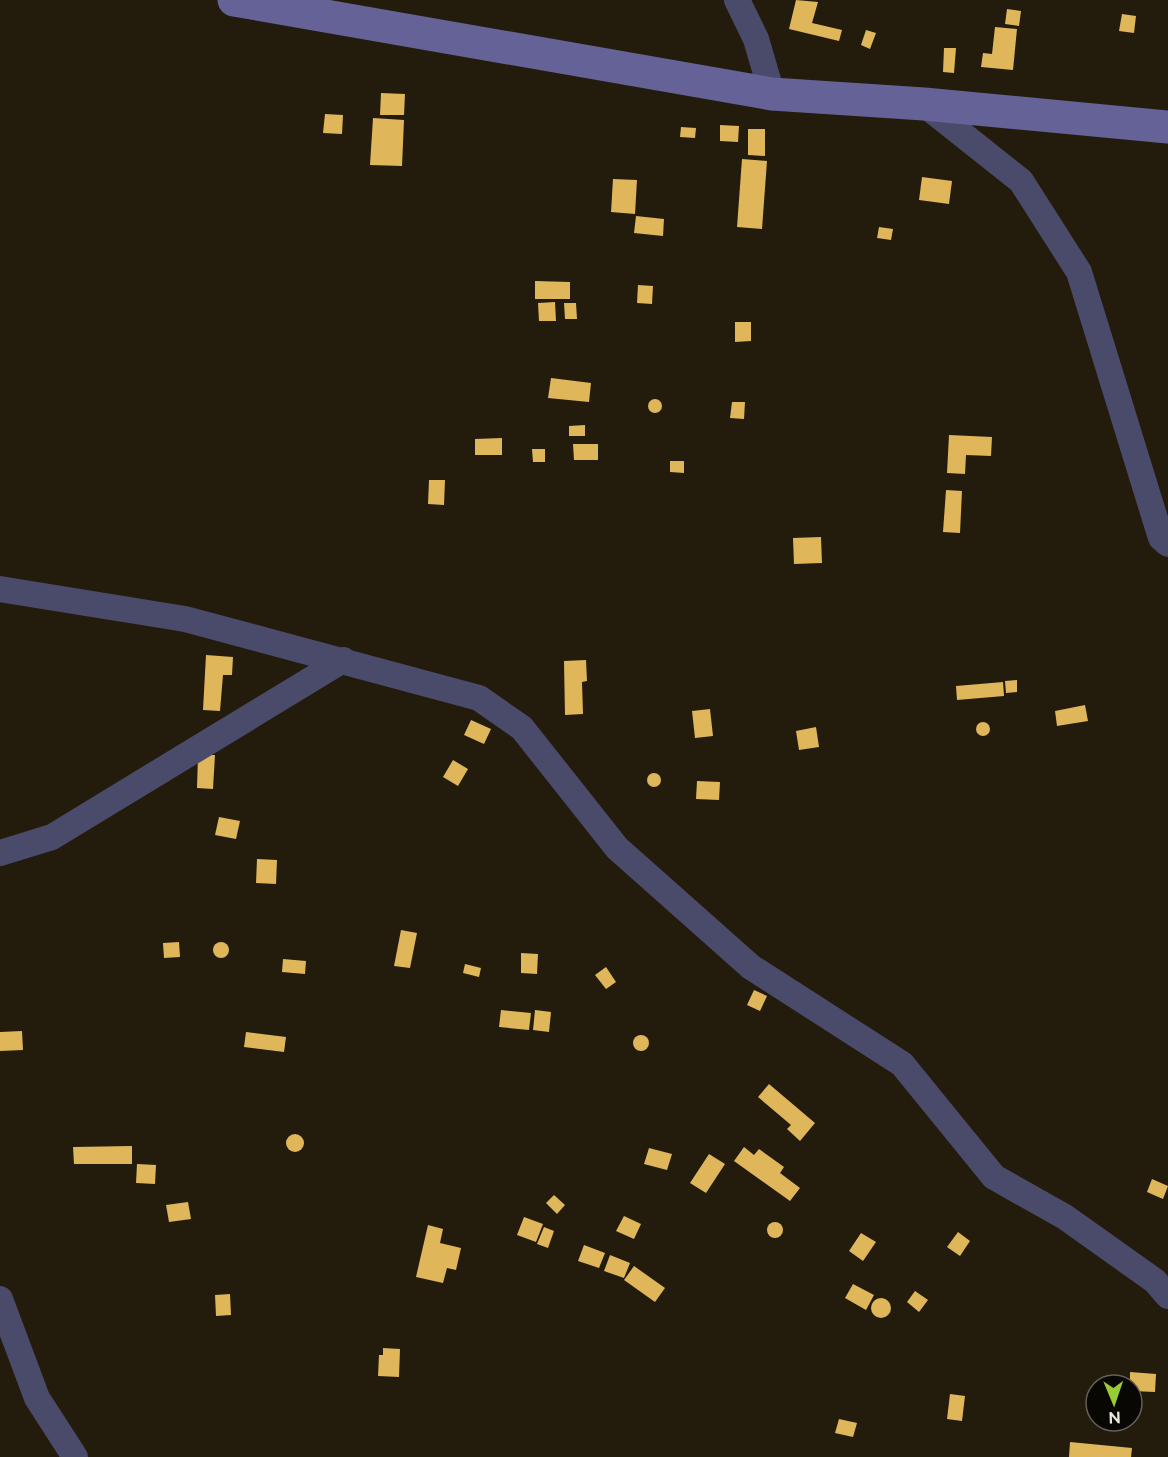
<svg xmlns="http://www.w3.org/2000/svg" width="1168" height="1457" font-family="Raleway,sans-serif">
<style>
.building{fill:#e0b65b}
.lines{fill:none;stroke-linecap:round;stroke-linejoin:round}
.street{stroke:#4a4a6a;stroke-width:26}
.secondary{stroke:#646296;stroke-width:33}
</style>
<rect width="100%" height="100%" fill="#231c0c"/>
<g class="building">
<polygon points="796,0 818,2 812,23 842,30 839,41 789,29"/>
<polygon points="1007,9 1021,11 1019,26 1005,24"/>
<polygon points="1122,14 1136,16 1134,33 1119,31"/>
<polygon points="995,27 1017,29 1013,70 981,67 983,53 992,54"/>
<polygon points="866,30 876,33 870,49 861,45"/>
<polygon points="944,48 956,48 954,73 943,72"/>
<polygon points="381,93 405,94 404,115 380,115"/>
<polygon points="325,114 343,115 342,134 323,133"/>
<polygon points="373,118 404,120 402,166 370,165"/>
<polygon points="720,125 739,126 738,142 720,141"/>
<polygon points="681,127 696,128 695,138 680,137"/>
<polygon points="748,129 765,129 765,156 748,155"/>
<polygon points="742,159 767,161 762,229 737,227"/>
<polygon points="922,177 952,181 949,204 919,200"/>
<polygon points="613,179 637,180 635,214 611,212"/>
<polygon points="636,216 664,219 663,236 634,233"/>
<polygon points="879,227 893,229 891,240 877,238"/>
<polygon points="535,281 570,282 570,299 535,299"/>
<polygon points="638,285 653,286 652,304 637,303"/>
<polygon points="555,302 556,321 539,321 538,303"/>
<polygon points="564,303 576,303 577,319 565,319"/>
<polygon points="735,322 751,322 751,341 735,342"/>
<polygon points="551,378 591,383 589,402 548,398"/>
<circle cx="655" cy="406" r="7"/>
<polygon points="732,402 745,402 744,419 730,418"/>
<polygon points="585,425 585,436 569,436 569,426"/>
<polygon points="949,435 992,437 991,456 966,455 965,474 947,473"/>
<polygon points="502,438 502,455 475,455 475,439"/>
<polygon points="573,444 598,444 598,460 574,460"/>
<polygon points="532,449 545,449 545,462 533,462"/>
<polygon points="670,461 684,461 684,473 670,472"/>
<polygon points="429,480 445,480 444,505 428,504"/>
<polygon points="946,490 962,491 960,533 943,532"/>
<polygon points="821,537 822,563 794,564 793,538"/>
<polygon points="206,655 233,657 232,675 223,675 220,711 203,710"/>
<polygon points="586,660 587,681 582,682 583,714 565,715 564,661"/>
<polygon points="1017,680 1017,692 1006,693 1005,681"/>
<polygon points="1003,682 1004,696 957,700 956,686"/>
<polygon points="1085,705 1088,721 1057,726 1055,711"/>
<polygon points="710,709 713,736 695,738 692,711"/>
<polygon points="471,720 491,729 484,744 464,735"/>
<circle cx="983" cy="729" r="7"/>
<polygon points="816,727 819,747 799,750 796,731"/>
<polygon points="198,755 215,755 213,789 197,788"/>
<polygon points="453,760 468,769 458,786 443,777"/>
<circle cx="654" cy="780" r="7"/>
<polygon points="697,781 720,782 719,800 696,799"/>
<polygon points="219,817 240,821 236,839 215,835"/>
<polygon points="257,859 277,860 276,884 256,883"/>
<polygon points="401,930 417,933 410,968 394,966"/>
<circle cx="221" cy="950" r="8"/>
<polygon points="179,942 180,957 164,958 163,943"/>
<polygon points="521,953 538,954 537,974 521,973"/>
<polygon points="283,959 306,961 305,974 282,972"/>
<polygon points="465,964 481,968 479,977 463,973"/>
<polygon points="606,967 616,982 606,989 595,975"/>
<polygon points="754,990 767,996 760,1011 747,1005"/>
<polygon points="501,1010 531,1013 529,1030 499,1027"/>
<polygon points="535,1010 551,1012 549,1032 533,1030"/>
<polygon points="22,1031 23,1050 0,1051 0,1032"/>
<polygon points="246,1032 286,1037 284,1052 244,1047"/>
<circle cx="641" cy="1043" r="8"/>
<polygon points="769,1084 815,1123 800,1141 787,1129 791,1125 758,1097"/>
<circle cx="295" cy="1143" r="9"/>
<polygon points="132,1146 132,1164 74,1164 73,1147"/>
<polygon points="744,1147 754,1155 759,1149 784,1167 780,1173 800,1188 790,1201 734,1161"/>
<polygon points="649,1148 672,1154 667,1170 644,1164"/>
<polygon points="709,1154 725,1164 706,1193 690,1183"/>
<polygon points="137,1164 156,1165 155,1184 136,1183"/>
<polygon points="1152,1179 1168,1186 1163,1199 1147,1192"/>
<polygon points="554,1195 565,1205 557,1214 546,1203"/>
<polygon points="188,1202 191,1219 169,1222 166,1205"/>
<polygon points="624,1216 641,1224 634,1239 616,1231"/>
<polygon points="524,1217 543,1224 536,1242 517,1235"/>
<circle cx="775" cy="1230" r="8"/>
<polygon points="428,1225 443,1229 440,1243 461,1248 456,1270 447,1268 443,1283 416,1277"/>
<polygon points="544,1227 554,1231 548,1248 537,1244"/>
<polygon points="958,1232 970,1241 960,1256 947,1247"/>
<polygon points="861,1233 876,1242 863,1261 849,1251"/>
<polygon points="584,1245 605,1253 599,1268 578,1261"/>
<polygon points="610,1255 630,1263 624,1278 604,1271"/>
<polygon points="634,1266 665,1288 655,1302 624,1280"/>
<polygon points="853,1284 874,1295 866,1310 845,1298"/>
<polygon points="915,1291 928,1300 919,1312 907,1302"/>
<polygon points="230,1294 231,1315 216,1316 215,1295"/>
<circle cx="881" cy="1308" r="10"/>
<polygon points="383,1348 400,1349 399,1377 378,1376 379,1355 383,1355"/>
<polygon points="1130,1372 1156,1374 1155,1392 1132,1391 1132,1385 1130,1385"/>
<polygon points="950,1394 965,1396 962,1421 947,1419"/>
<polygon points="839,1419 857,1423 853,1437 835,1433"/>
<polygon points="1070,1442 1132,1448 1131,1457 1069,1457"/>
</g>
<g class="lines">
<g class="street">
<polyline points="737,0 756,39 772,94"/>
<polyline points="924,104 1021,181 1079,272 1161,538 1168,544"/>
<polyline points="0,589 185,619 479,698 522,728 617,848 751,967 902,1064 994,1177 1065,1217 1155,1281 1168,1296"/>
<polyline points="0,853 52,837 343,660"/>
<polyline points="0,1299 37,1398 75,1457"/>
</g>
<polyline class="secondary" points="234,0 772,94 924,104 1168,127"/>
</g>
<g transform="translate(1114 1403) rotate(178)"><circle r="28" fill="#090703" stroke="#64615a" stroke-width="1.5"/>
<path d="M0-4.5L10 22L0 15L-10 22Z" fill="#99cb36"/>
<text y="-9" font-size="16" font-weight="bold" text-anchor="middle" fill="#ece7dd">N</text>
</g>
</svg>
